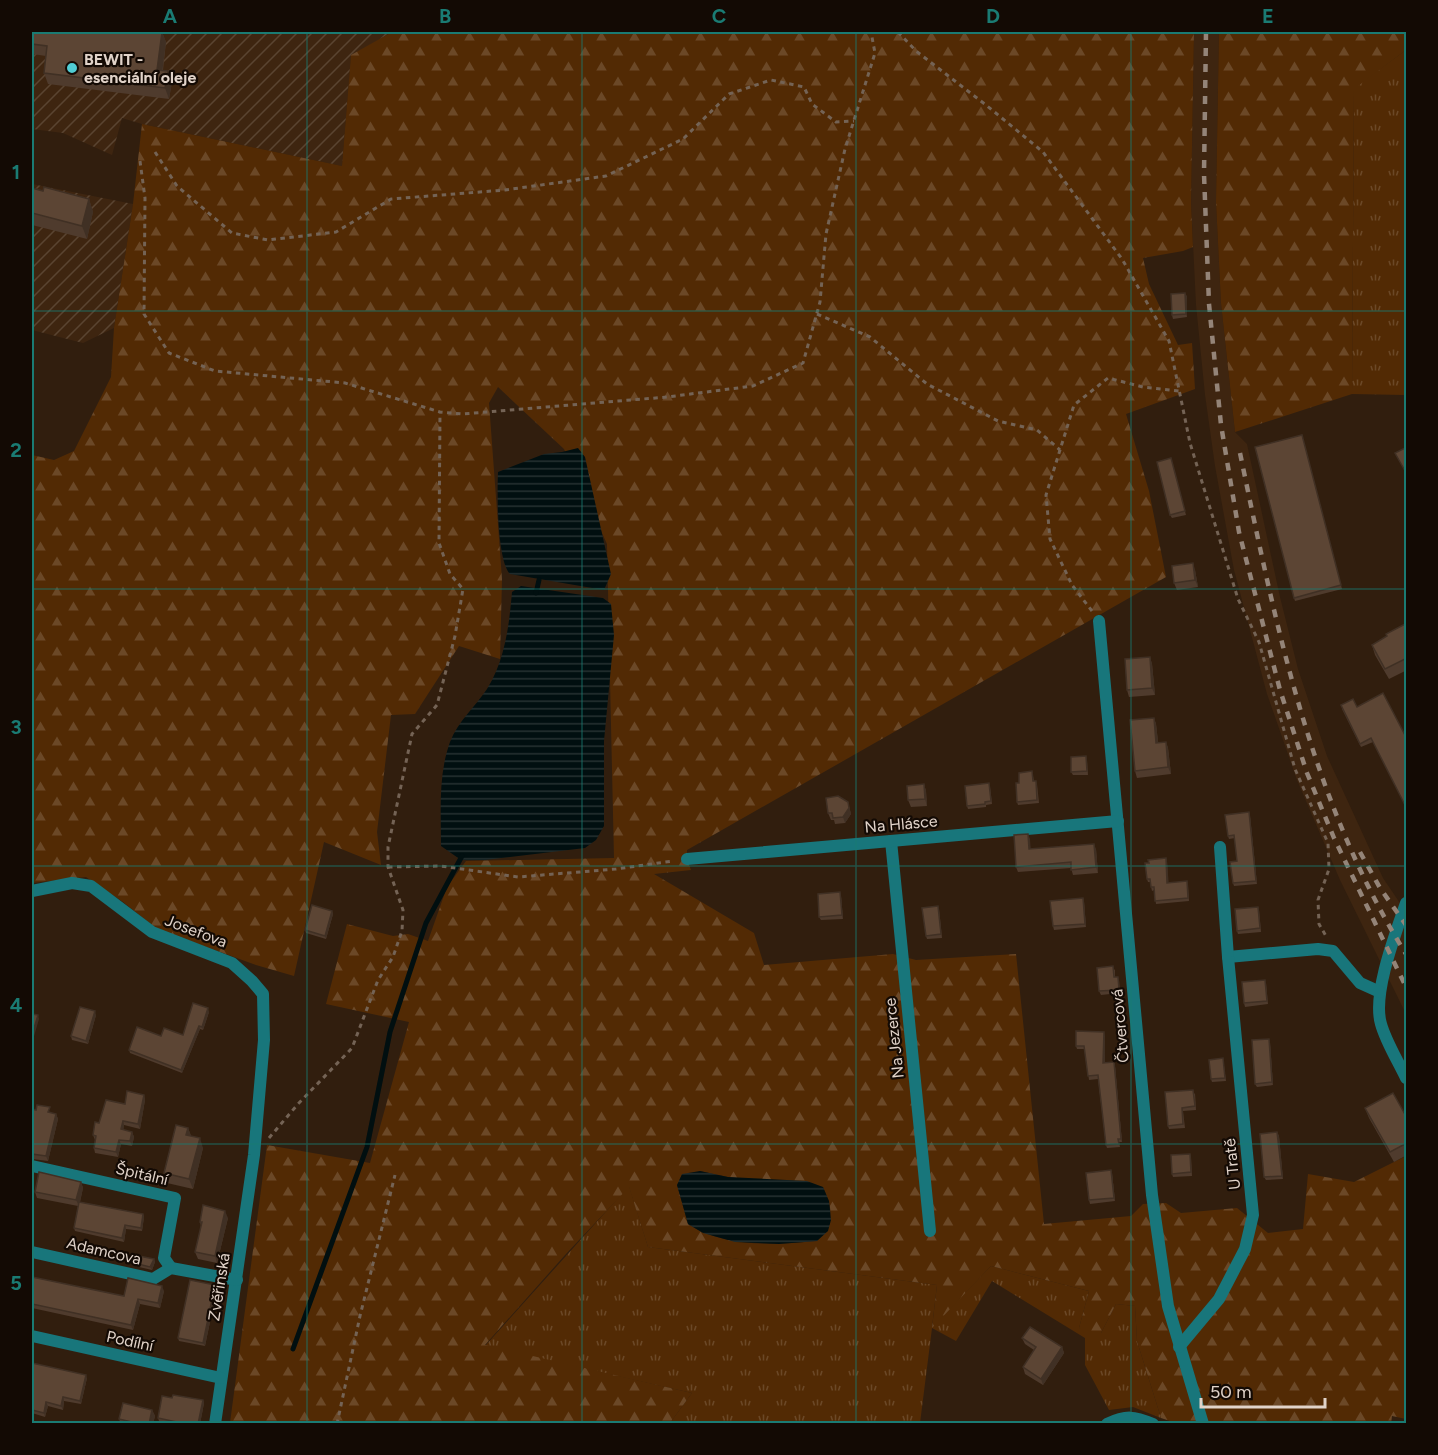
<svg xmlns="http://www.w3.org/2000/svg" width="1438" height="1455" font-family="Figtree,sans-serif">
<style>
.built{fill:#3e2510}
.industrial{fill:url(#industrial-furrows)}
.grass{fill:url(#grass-tufts)}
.forest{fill:url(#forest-firs);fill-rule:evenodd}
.water{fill:url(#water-rules)}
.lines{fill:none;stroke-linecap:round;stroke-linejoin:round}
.stream{stroke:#010f10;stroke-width:5}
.path{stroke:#746355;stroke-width:3;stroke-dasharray:4.5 4.5;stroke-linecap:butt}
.minor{stroke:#18767b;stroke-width:12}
.rail{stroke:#948478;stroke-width:4.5;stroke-dasharray:8 8;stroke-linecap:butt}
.wall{fill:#4f3b2d}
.shaded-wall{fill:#403024}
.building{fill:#5c4534;stroke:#403024;stroke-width:1.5}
.grid{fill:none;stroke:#1a7b73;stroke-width:1.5;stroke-opacity:0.55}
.poi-dot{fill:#51ccd3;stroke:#130a04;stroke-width:2}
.labels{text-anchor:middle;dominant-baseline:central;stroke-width:4.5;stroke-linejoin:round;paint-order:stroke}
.poi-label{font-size:16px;font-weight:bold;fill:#e1d3c9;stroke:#130a04;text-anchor:start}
.street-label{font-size:16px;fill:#e1d3c9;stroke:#130a04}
.neatline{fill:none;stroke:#1a7b73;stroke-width:2}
.grid-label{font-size:20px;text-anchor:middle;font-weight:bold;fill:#1a7b73}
</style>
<defs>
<pattern id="industrial-furrows" width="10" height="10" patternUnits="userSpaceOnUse" patternTransform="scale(1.5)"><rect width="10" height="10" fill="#3e2510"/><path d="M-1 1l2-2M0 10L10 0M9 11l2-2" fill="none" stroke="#5a4431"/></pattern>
<pattern id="grass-tufts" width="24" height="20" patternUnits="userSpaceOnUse" patternTransform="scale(1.5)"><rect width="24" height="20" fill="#522a04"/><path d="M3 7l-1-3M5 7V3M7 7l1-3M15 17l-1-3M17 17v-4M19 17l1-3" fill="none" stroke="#6b4827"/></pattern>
<pattern id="forest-firs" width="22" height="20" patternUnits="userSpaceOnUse" patternTransform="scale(1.5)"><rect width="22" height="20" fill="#522a04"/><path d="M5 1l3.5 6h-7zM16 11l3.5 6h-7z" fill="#6b4827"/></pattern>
<pattern id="water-rules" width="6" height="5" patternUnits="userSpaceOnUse" patternTransform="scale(1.5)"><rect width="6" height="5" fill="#010f10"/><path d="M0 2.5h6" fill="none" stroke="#263131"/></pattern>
</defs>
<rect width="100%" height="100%" fill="#311e0e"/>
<polygon class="built" points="1194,32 1219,32 1216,202 1221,303 1235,432 1247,444 1280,597 1298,669 1327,756 1383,878 1406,912 1406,1014 1340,880 1297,780 1267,694 1234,570 1215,466 1205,395 1196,305 1191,203"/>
<g class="industrial">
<polygon points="32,32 392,32 351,56 342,166 142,124 122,118 112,155 63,133 32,129"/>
<polygon points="32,184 133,204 114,328 83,343 32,330"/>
</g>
<g class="grass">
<polygon points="1406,50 1406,395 1352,394 1354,88"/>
<polygon points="629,1186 648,1247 937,1285 932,1327 991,1266 1089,1291 1079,1328 1101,1333 1116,1304 1135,1306 1137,1341 1161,1418 1133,1407 1109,1410 1085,1365 1085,1338 992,1281 956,1341 932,1328 920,1423 670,1423 692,1393 485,1346"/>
</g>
<g class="forest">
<path d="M392,32H1194L1191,203L1193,247L1183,251L1143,258L1149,284L1178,345L1192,343L1195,389L1126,414L1149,491L1166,577L687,850V859L691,870L654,874L754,933L764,965L893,954L916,960L1016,954L1044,1224L1131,1216L1143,1204L1166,1203L1181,1213L1237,1208L1268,1233L1303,1229L1308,1174L1354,1182L1406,1156V1419L1392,1416L1391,1424L1176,1423L1161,1418L1137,1341L1135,1306L1116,1304L1101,1333L1090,1336L1079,1328L1089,1291L991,1266L932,1328L937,1285L648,1247L629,1187L565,1255L485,1345L692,1393L670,1423H230L267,1145L370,1163L409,1022L326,1004L347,924L393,936L408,934L428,941L447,887L466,861L614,858L607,544L564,449L498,387L489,403L502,579L500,659L459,646L415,714L391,715L377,832L381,865L324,842L294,976L256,965L157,929L123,902L86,877L32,883V455L54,460L74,451L111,377L114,328L133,204L142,124L342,166L351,55ZM700,1171L728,1177L823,1187C835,1214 832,1218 817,1241C774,1245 726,1248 688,1224L677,1185Z"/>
<polygon points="1219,32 1406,32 1406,50 1354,89 1352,394 1235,432 1221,303 1216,202"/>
</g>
<g class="water">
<path d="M578,448L585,457L611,574L604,590L510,574C497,561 497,492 498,472L544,454L562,452Z"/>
<path d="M521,586L603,598L611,604L614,635L604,741V826L596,840L585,848L485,860H461L441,846C441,811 438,775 450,742C458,721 475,707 487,689C505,660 509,626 512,592Z"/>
<polygon points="700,1171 728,1177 807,1181 823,1187 829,1201 831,1220 828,1231 817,1241 779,1244 735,1242 703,1233 688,1224 677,1185 682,1174"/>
</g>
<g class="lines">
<g class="stream">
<polyline points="536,593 539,580"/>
<polyline points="293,1349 367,1147 390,1032 426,923 462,856"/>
</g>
<g class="path">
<polyline points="898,32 916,51 986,105 1043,152 1122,259 1169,341 1190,443 1238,599 1259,642 1295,769 1328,843 1329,869 1318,900 1319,924 1326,936"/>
<polyline points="155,152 177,186 232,233 268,240 336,232 391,199 505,190 606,176 683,139 729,94 771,80 804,87 812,104 836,122 854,121"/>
<polyline points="140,161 145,198 144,314 169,353 215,371 345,383 440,412 462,414 667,397 753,386 803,363 820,302 826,234 845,149 875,53 871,32"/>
<polyline points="817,314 870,337 927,384 998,421 1037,430 1060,450"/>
<polyline points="1092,611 1072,585 1050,539 1046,495 1074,405 1108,378 1143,387 1179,391"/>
<polyline points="388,867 441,866 518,877 616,869 673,861"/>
<polyline points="269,1138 298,1104 352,1048 378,980 393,957 402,931 403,910 388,867 388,847 412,734 437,705 455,636 463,589 450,574 439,543 440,412"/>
<polyline points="337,1424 360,1316 395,1175"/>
</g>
<g class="minor">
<polyline points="1099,621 1152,1195 1168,1306 1203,1424"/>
<polyline points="891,841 930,1231"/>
<polyline points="687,859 1118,821"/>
<polyline points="32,891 72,883 91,886 152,932 232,963 252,981 263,994 264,1040 254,1155 215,1424"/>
<path d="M1406,903C1396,932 1372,994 1381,1024C1386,1042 1398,1061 1406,1078"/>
<polyline points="1228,957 1318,949 1333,951 1360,983 1380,992"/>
<polyline points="32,1166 175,1198 164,1258 171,1268"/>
<polyline points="32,1252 153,1279 171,1268 237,1280"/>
<polyline points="32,1336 221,1378"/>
<polyline points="1179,1347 1219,1299 1245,1249 1253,1215 1228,957 1220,847"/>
<path d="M1107,1424C1126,1415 1134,1416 1153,1424"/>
</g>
<g class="rail">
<polyline points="1206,32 1204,174 1209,304 1221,425 1239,532 1280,690 1307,773 1334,838 1406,987"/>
<path d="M1240,453C1276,626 1311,802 1406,954"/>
<polyline points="1360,852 1380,888 1406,925"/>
</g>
</g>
<g class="wall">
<polygon points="32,32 162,32 166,42 163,70 172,82 169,99 48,84 44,73 46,56 32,54"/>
<polygon points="32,188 43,191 89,199 93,212 87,239 32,225"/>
<polygon points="1187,296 1187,317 1173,319 1172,315"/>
<polygon points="1303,439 1342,589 1295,601 1294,598"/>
<polygon points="1172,462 1186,515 1172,518 1170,515"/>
<polygon points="1195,570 1198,587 1177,590 1174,583"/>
<polygon points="1407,623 1407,670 1389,679 1375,655 1372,645 1387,636"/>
<polygon points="1150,657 1152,664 1155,695 1129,697 1127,690"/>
<polygon points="1357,707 1373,742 1361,747 1342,709"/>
<polygon points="1154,718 1156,724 1158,742 1166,742 1168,748 1171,774 1137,778 1135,771"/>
<polygon points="1086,756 1087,760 1088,775 1073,775 1071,772"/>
<polygon points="1032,771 1034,781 1036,781 1037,784 1039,803 1018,805 1017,802 1019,783"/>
<polygon points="924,784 926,791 927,806 911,807 908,800"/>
<polygon points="990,787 992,804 986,805 986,807 968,809 967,806"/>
<polygon points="848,802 851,814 845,823 835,824 834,820 831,820 828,813"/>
<polygon points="1249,812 1250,816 1257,884 1234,886 1233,883 1237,861 1235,838 1229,839 1228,836"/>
<polygon points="1030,839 1030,849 1096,849 1098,873 1073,875 1071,868 1018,872 1016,867"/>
<polygon points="1166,858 1167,861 1168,883 1187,881 1188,884 1189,901 1156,904 1154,890 1152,891 1150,882 1148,882 1147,879 1149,863"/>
<polygon points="841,896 843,919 821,920 819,917"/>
<polygon points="1083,898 1084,901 1086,927 1054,930 1053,926"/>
<polygon points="1258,907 1259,910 1261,932 1238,934 1237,931"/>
<polygon points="939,909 942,938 927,939 926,936"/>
<polygon points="332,911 333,914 326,939 306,933 305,930"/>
<polygon points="1115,969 1115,977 1119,980 1120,993 1101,995 1099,991"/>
<polygon points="1266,983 1268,1004 1245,1007 1244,1003"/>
<polygon points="209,1012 203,1030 200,1029 182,1073 130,1053 129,1050 183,1035"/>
<polygon points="96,1015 88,1044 72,1040 71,1036"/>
<polygon points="1105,1036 1105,1063 1114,1062 1115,1066 1122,1142 1119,1142 1120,1147 1107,1148 1106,1145 1098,1079 1089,1080 1085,1049 1077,1049 1076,1046"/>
<polygon points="1270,1042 1273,1085 1257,1087 1255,1084"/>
<polygon points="1223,1058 1226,1081 1212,1082 1211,1079"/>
<polygon points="1195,1093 1196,1110 1183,1111 1185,1128 1169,1129 1168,1126"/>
<polygon points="144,1095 145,1100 140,1129 124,1125 123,1130 132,1132 134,1137 132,1146 121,1144 118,1157 95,1153 94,1148 95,1140 93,1135 99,1123 125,1104"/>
<polygon points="1365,1108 1407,1118 1407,1155 1394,1162 1369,1118"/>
<polygon points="32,1109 51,1112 51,1113 56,1114 58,1119 48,1161 32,1159"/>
<polygon points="188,1128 191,1136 203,1148 193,1189 167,1183 164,1173"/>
<polygon points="1277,1132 1279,1136 1283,1179 1266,1180 1264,1177"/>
<polygon points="1190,1154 1191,1157 1192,1176 1173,1177 1172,1174"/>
<polygon points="1111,1170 1112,1173 1115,1201 1090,1204 1089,1200"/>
<polygon points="81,1182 83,1188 80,1202 143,1214 144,1217 142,1231 126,1229 124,1242 75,1231 74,1228 78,1206 37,1198 35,1192"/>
<polygon points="228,1218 217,1263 198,1259 195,1252 201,1226 200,1222"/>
<polygon points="154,1259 155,1262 152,1270 139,1267 138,1264"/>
<polygon points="32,1277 124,1296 164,1291 160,1308 140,1304 133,1330 32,1308"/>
<polygon points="215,1285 217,1288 205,1346 179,1341 178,1338"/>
<polygon points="1022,1338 1062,1347 1064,1353 1043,1385 1025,1374 1023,1367 1034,1350 1025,1344"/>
<polygon points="32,1363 87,1378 81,1404 64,1401 63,1410 48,1406 45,1417 32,1413"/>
<polygon points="172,1398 203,1400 204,1403 200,1424 170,1424 159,1421 158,1418"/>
<polygon points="152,1410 155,1416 153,1424 121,1424 119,1419"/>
</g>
<g class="shaded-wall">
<polygon points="162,32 166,42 161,81 157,70"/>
<polygon points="168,71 172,82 169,99 165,88"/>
<polygon points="89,199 93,212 87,239 82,226"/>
<polygon points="1185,293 1187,296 1187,317 1186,314"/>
<polygon points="1193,563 1195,570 1198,587 1195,580"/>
<polygon points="1150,657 1152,664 1155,695 1152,688"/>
<polygon points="1154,718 1156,724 1159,749 1156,743"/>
<polygon points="1166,742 1168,748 1171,774 1168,767"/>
<polygon points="924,784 926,791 927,806 925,799"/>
<polygon points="848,802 851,814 845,823 843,817"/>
<polygon points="1249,812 1250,816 1257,884 1256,881"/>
<polygon points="1028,834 1030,839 1031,854 1029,849"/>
<polygon points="1094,844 1096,849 1098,873 1096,867"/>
<polygon points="1166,858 1167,861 1169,887 1167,883"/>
<polygon points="840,892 841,896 843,919 842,915"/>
<polygon points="1083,898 1084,901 1086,927 1085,924"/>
<polygon points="332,911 333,914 326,939 325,936"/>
<polygon points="208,1008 209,1012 203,1030 202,1027"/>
<polygon points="95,1011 96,1015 88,1044 86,1041"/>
<polygon points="38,1015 39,1019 32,1043 32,1035"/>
<polygon points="199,1026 200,1029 182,1073 181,1070"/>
<polygon points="1104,1032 1105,1036 1105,1067 1103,1063"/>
<polygon points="1269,1039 1270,1042 1273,1085 1272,1082"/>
<polygon points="1114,1062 1115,1066 1122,1142 1121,1139"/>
<polygon points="144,1095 145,1100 140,1129 138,1124"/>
<polygon points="56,1114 58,1119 48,1161 46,1156"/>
<polygon points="123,1121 124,1125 123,1134 121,1129"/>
<polygon points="188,1128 192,1138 186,1135"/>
<polygon points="132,1132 134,1137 132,1146 130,1141"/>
<polygon points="1277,1132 1279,1136 1283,1179 1282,1176"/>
<polygon points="200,1138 203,1148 193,1189 189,1179"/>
<polygon points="119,1140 121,1144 118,1157 116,1152"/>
<polygon points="1111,1170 1112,1173 1115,1201 1114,1198"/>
<polygon points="81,1182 83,1188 79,1206 76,1200"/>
<polygon points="225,1211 228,1218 217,1263 215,1256"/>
<polygon points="143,1214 144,1217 142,1231 141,1228"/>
<polygon points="125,1225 126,1229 124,1242 122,1238"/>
<polygon points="154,1259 155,1262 152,1270 150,1267"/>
<polygon points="215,1285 217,1288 205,1346 203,1343"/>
<polygon points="162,1286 164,1291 160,1308 158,1303"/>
<polygon points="138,1299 140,1304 133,1330 131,1325"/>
<polygon points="1062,1347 1064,1353 1043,1385 1041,1379"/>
<polygon points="86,1375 87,1378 81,1404 80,1401"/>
<polygon points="63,1397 64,1401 63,1410 61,1406"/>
<polygon points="203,1400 204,1403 200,1424 198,1424"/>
<polygon points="46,1402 48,1406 45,1417 44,1413"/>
<polygon points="152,1410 155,1416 153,1424 149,1424"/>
</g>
<g class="building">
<polygon points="32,32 162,32 157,70 168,71 165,88 44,73 47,46 32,44"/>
<polygon points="44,187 89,199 82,226 32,213 32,188 43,191"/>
<polygon points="1185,293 1186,314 1172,315 1171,294"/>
<polygon points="1302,435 1341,585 1294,598 1255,447"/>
<polygon points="1407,447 1407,467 1404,469 1395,453"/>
<polygon points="1171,458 1185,511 1170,515 1157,462"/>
<polygon points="1193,563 1195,580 1174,583 1172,566"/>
<polygon points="1407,623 1407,658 1385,669 1372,645 1387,636 1386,634"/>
<polygon points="1150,657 1152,688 1127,690 1125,659"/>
<polygon points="1383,693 1407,739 1407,809 1371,738 1360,744 1341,705 1353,699 1357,707"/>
<polygon points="1154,718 1156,743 1166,742 1168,767 1135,771 1130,720"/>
<polygon points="1086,756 1087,771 1071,772 1071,757"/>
<polygon points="1032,771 1033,781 1036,781 1037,800 1017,802 1016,783 1019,783 1019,773"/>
<polygon points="989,783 991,801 985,802 985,804 967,806 965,786"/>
<polygon points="924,784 925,799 908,800 907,786"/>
<polygon points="838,796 848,802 849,808 843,817 833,818 832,813 828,813 826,798"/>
<polygon points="1249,812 1256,881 1233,883 1230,862 1237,861 1234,835 1228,836 1225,815"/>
<polygon points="1028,834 1029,849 1094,844 1096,867 1071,870 1071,862 1016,867 1014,835"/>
<polygon points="1166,858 1167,883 1187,881 1188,898 1155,901 1154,887 1151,887 1150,879 1147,879 1145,863 1149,863 1148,860"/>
<polygon points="840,892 842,915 819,917 818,894"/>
<polygon points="1083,898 1085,924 1053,926 1050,901"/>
<polygon points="312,905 332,911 325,936 305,930"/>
<polygon points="938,906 941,934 926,936 922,908"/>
<polygon points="1258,907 1260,928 1237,931 1235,909"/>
<polygon points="1113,966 1114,977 1118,977 1119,990 1099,991 1097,968"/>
<polygon points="1265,980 1267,1001 1244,1003 1242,982"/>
<polygon points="193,1003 208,1008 202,1027 199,1026 181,1070 129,1050 137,1027 161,1036 164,1028 183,1035"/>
<polygon points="80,1007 95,1011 86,1041 71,1036"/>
<polygon points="32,1014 38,1015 32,1035"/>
<polygon points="1076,1031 1104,1032 1103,1063 1114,1062 1121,1139 1118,1139 1119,1144 1106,1145 1098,1075 1088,1076 1084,1046 1076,1046"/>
<polygon points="1269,1039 1272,1082 1255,1084 1252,1040"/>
<polygon points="1223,1058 1225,1078 1211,1079 1209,1060"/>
<polygon points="1193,1090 1195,1106 1182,1108 1183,1124 1168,1126 1165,1092"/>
<polygon points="127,1091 144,1095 138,1124 123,1121 121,1129 132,1132 130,1141 119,1140 116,1152 94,1148 96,1136 93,1135 95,1122 99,1123 106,1100 125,1104"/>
<polygon points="1393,1093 1407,1118 1407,1143 1390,1152 1365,1108"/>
<polygon points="37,1105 50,1107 48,1112 56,1114 46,1156 32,1154 32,1109 36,1110"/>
<polygon points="176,1125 188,1128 186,1135 200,1138 189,1179 164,1173"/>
<polygon points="1277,1132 1282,1176 1264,1177 1260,1134"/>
<polygon points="1190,1154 1191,1172 1172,1174 1171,1155"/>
<polygon points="1111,1170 1114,1198 1089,1200 1086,1173"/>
<polygon points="39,1172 81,1182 76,1200 35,1192"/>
<polygon points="79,1202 143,1214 141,1228 125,1225 122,1238 74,1228"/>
<polygon points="203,1205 225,1211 215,1256 195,1252 202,1222 200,1222"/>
<polygon points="139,1256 154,1259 150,1267 138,1264"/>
<polygon points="32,1277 124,1296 128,1278 162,1286 158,1303 138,1299 131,1325 32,1304"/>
<polygon points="190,1280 215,1285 203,1343 178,1338"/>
<polygon points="1030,1327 1062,1347 1041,1379 1023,1367 1036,1347 1022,1338"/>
<polygon points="32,1363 86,1375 80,1401 63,1397 61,1406 46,1402 44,1413 32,1410"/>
<polygon points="173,1395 203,1400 198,1424 177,1424 177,1422 158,1418 162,1396 172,1398"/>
<polygon points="123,1403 152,1410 149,1424 140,1424 119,1419"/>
</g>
<path class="grid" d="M307,32V1424M582,32V1424M856,32V1424M1131,32V1424M32,311H1406M32,589H1406M32,866H1406M32,1144H1406"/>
<circle class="poi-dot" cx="72" cy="68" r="6"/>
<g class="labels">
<g class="poi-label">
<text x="84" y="59">BEWIT -<tspan x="84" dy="18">esenciální oleje</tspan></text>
</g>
<g class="street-label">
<text transform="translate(901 824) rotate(-5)">Na Hlásce</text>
<text transform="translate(196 931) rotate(21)">Josefova</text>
<text transform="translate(1120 1026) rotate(-95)">Čtvercová</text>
<text transform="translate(894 1038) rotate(-96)">Na Jezerce</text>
<text transform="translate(1232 1164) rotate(-96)">U Tratě</text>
<text transform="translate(142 1174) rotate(13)">Špitální</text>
<text transform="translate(104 1251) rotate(13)">Adamcova</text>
<text transform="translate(219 1287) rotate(-81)">Zvěřinská</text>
<text transform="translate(130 1341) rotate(12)">Podílní</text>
</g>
</g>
<rect width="1438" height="1455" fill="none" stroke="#130a04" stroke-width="66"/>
<path d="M1201 1398v9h124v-9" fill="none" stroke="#e1d3c9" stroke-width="3"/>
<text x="1210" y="1398" font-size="18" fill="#e1d3c9" stroke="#130a04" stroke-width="4.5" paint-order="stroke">50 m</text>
<rect x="33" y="33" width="1372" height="1389" class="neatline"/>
<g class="grid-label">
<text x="170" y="23">A</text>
<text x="445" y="23">B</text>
<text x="719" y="23">C</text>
<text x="993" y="23">D</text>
<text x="1268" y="23">E</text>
<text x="16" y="179">1</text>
<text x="16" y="457">2</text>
<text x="16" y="734">3</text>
<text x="16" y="1012">4</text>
<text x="16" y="1290">5</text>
</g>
</svg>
